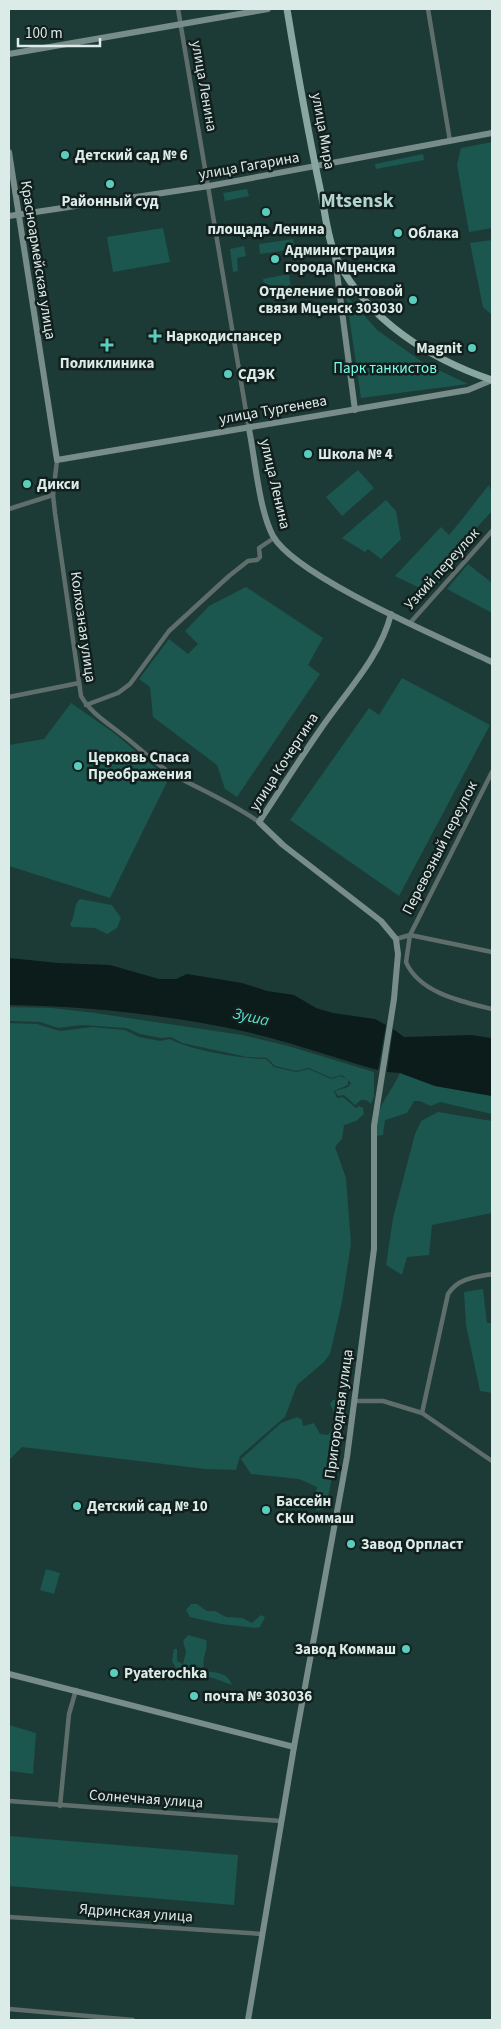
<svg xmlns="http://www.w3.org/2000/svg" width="501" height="2029" font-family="'Source Sans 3',sans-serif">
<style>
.green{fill:#1b564f}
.water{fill:#0b1c1a}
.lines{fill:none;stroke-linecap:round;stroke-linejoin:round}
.street{stroke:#606e6b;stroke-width:4.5}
.secondary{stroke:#788d8a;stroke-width:6}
.primary{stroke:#89a6a1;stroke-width:7}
.poi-dot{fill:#59cebf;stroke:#121f1d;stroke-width:2}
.labels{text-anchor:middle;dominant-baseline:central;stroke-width:5;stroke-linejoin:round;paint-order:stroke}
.street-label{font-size:15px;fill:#daebe8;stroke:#121f1d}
.poi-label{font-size:15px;font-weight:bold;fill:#daebe8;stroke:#121f1d;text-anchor:start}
.park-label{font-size:15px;fill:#79fdeb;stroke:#121f1d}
.water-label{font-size:16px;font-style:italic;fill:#59e0cf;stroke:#121f1d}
.district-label{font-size:20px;font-weight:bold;fill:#b1d4ce;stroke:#121f1d}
</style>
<rect width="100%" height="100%" fill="#1c3b37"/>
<g class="green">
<polygon points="492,142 492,228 469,232 457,165 461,148"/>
<polygon points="423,154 424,160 376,169 375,164"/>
<polygon points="247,189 249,196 225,201 223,193"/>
<polygon points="163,228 170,262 113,272 107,237"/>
<polygon points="293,239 295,249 260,254 259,244"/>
<polygon points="492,240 492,319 491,314 483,307 470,243"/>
<polygon points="244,246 246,256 237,258 238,271 233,272 230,249"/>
<polygon points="289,274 291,287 265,292 263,279"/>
<polygon points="346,295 377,330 424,363 468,384 361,398"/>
<polygon points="358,470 374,488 342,516 326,497"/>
<path d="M489,485L492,493V511L437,571L444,577L430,593L395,576L441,527L449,535C464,518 474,503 489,485Z"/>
<polygon points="386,500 396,511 401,539 381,559 368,549 365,552 342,538"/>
<polygon points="468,564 492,583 492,613 447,589"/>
<polygon points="246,587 323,638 308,665 320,674 237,797 225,789 217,765 153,717 150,687 139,679 169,639 188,654 198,644 185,631 209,606"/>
<polygon points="402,678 490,725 399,896 290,820 369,708 379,715"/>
<polygon points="71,703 114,733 164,775 167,782 110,898 9,866 9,745 44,739"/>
<path d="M80,899L112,905L121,918L117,928L107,934L95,928L72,927L70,924C76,916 73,904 80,899Z"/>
<polygon points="9,1007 52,1008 95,1013 242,1035 288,1046 374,1072 374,1097 371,1104 366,1100 361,1100 355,1105 344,1095 338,1096 335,1091 348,1087 351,1083 342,1075 331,1078 309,1068 296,1071 275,1066 267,1058 247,1057 182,1043 171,1037 161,1038 140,1034 126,1028 82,1025 58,1028 40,1022 9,1021"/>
<path d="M9,1023L37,1024L60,1031L92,1027L125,1030L139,1037L160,1041L170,1039C189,1050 243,1059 266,1059L274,1067L296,1072L309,1069L331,1079L341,1076L348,1080V1085L334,1091L337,1098L343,1097L356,1108L359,1106L363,1108L364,1114L356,1121L344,1125L342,1139L335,1147L346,1178L351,1244L342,1302L330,1354L324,1362L297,1385L285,1417L240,1456L236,1470L205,1469L22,1447L9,1460Z"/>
<path d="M400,1073L435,1086L492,1096V1114L440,1102L431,1106L420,1101H414L407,1113L385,1120L383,1135L377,1136C375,1104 388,1099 400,1073Z"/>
<polygon points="438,1112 492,1121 492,1213 432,1225 429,1255 407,1257 402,1275 386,1265 393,1218 415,1134 421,1121"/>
<polygon points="483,1289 487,1323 492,1323 492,1393 480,1391 466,1325 464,1292"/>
<polygon points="342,1377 349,1380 346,1421 339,1439 326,1508 317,1511 314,1505 317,1487 299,1479 251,1474 241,1459 281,1423 297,1417 302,1420 303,1426 314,1423 320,1434 328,1435 334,1427 337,1418 330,1404 333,1400 342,1399 338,1388"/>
<polygon points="46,1569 60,1573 54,1594 40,1590"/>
<polygon points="191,1604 197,1604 207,1611 215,1611 226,1617 242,1618 252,1623 261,1615 265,1617 260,1627 256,1628 221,1624 190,1617 186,1610"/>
<path d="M188,1635L206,1640C209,1651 200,1658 205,1670C216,1674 227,1671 232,1685L213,1678L178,1672L172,1661L174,1649H177V1661L183,1664L186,1652L183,1641Z"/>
<polygon points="9,1725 36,1733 33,1774 9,1771"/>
<polygon points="9,1836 238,1855 234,1905 9,1886"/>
</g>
<g class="water">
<path d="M9,958L58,963L110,965L159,979H176L187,974L242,983L267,991L294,995L316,1008L333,1013L375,1019L386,1025L378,1070C335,1058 291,1042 247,1032C169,1015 88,1006 9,1005Z"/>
<polygon points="393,1029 404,1037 471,1035 492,1038 492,1096 435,1086 400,1073 387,1072"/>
</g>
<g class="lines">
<g class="street">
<polyline points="178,9 249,429"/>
<polyline points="428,9 450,141"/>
<path d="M57,460L53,495L55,513L81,696C90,712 106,722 120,733C135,744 157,765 172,774C201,790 232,803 259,822"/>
<polyline points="9,509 53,495"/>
<polyline points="410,623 492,531"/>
<polyline points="9,697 79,683"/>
<polyline points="86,705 118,693 130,684 169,631 229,576 248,561 257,560 260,557 259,548 274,538"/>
<path d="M492,772L410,935L406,962C419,993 463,1002 492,1009"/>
<polyline points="396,939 410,935 492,952"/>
<polyline points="355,1401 383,1401 422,1413 492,1461"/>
<path d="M422,1413L448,1294C458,1278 475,1277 492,1274"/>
<polyline points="9,1801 281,1821"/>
<polyline points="60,1806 69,1714 76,1690"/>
<polyline points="9,1917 262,1934"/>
<polyline points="9,2009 133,2020"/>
</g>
<g class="secondary">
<polyline points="9,54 268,9"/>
<polyline points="9,152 57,460 468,390 492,380"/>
<polyline points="9,216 209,186 492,133"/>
<polyline points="335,258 355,410"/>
<path d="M249,429C255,458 259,510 273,536C296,577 446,640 492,662"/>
<polyline points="9,1674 294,1747"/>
<path d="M248,2020L294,1747L347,1457L374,1249V1126L394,999L398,954L396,939L381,921L283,845L259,822C279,792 299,760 320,730C345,693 380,658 391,614"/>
</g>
<path class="primary" d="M287,9C297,70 308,132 321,193C325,212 328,242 337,259C367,320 430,359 492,380"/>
</g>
<g class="poi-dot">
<circle cx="65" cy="155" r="5"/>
<circle cx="110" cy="184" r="5"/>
<circle cx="266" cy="212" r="5"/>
<circle cx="398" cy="233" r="5"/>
<circle cx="275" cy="259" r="5"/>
<circle cx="413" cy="300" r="5"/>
<path d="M152.5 328.5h5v5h5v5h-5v5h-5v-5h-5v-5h5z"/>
<path d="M104.5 337.5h5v5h5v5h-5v5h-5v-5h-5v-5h5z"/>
<circle cx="472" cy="348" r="5"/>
<circle cx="228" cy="374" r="5"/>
<circle cx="308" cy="454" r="5"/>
<circle cx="27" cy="484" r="5"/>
<circle cx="78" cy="766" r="5"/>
<circle cx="77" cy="1506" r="5"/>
<circle cx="266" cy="1510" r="5"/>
<circle cx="351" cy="1544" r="5"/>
<circle cx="406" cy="1649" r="5"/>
<circle cx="114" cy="1673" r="5"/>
<circle cx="194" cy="1696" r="5"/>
</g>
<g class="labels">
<g class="street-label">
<text transform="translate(204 86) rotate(80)">улица Ленина</text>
<text transform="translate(323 131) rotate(80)">улица Мира</text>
<text transform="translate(249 166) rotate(-10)">улица Гагарина</text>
<text transform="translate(38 260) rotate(81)">Красноармейская улица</text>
<text transform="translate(273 410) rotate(-10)">улица Тургенева</text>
<text transform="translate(275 484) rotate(77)">улица Ленина</text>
<text transform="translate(442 569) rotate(-48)">Узкий переулок</text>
<text transform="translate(83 627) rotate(82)">Колхозная улица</text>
<text transform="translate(284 762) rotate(-57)">улица Кочергина</text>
<text transform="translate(440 848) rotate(-63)">Перевозный переулок</text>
<text transform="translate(339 1414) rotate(-82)">Пригородная улица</text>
<text transform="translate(146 1799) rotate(4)">Солнечная улица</text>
<text transform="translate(136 1913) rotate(4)">Ядринская улица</text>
</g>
<g class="poi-label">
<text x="75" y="155">Детский сад № 6</text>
<text x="110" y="201" text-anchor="middle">Районный суд</text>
<text x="266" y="229" text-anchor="middle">площадь Ленина</text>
<text x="408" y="233">Облака</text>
<text x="285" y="250">Администрация<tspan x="285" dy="17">города Мценска</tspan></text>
<text x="403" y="291" text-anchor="end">Отделение почтовой<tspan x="403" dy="17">связи Мценск 303030</tspan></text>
<text x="166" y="336">Наркодиспансер</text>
<text x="462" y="348" text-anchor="end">Magnit</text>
<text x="107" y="363" text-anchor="middle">Поликлиника</text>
<text x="238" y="374">СДЭК</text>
<text x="318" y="454">Школа № 4</text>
<text x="37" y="484">Дикси</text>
<text x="88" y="757">Церковь Спаса<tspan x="88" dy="17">Преображения</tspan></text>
<text x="276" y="1501">Бассейн<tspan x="276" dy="17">СК Коммаш</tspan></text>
<text x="87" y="1506">Детский сад № 10</text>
<text x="361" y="1544">Завод Орпласт</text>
<text x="396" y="1649" text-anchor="end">Завод Коммаш</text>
<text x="124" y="1673">Pyaterochka</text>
<text x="204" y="1696">почта № 303036</text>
</g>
<g class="park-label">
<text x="385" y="368">Парк танкистов</text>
</g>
<g class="water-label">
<text transform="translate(251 1017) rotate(12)">Зуша</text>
</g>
<g class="district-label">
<text x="357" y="201">Mtsensk</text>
</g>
</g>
<rect width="501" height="2029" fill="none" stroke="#daebe8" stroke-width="20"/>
<path d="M18 38v8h82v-8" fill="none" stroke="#daebe8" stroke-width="2.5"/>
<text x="25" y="38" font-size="15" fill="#daebe8" stroke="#121f1d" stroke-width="4" paint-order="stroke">100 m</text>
</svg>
